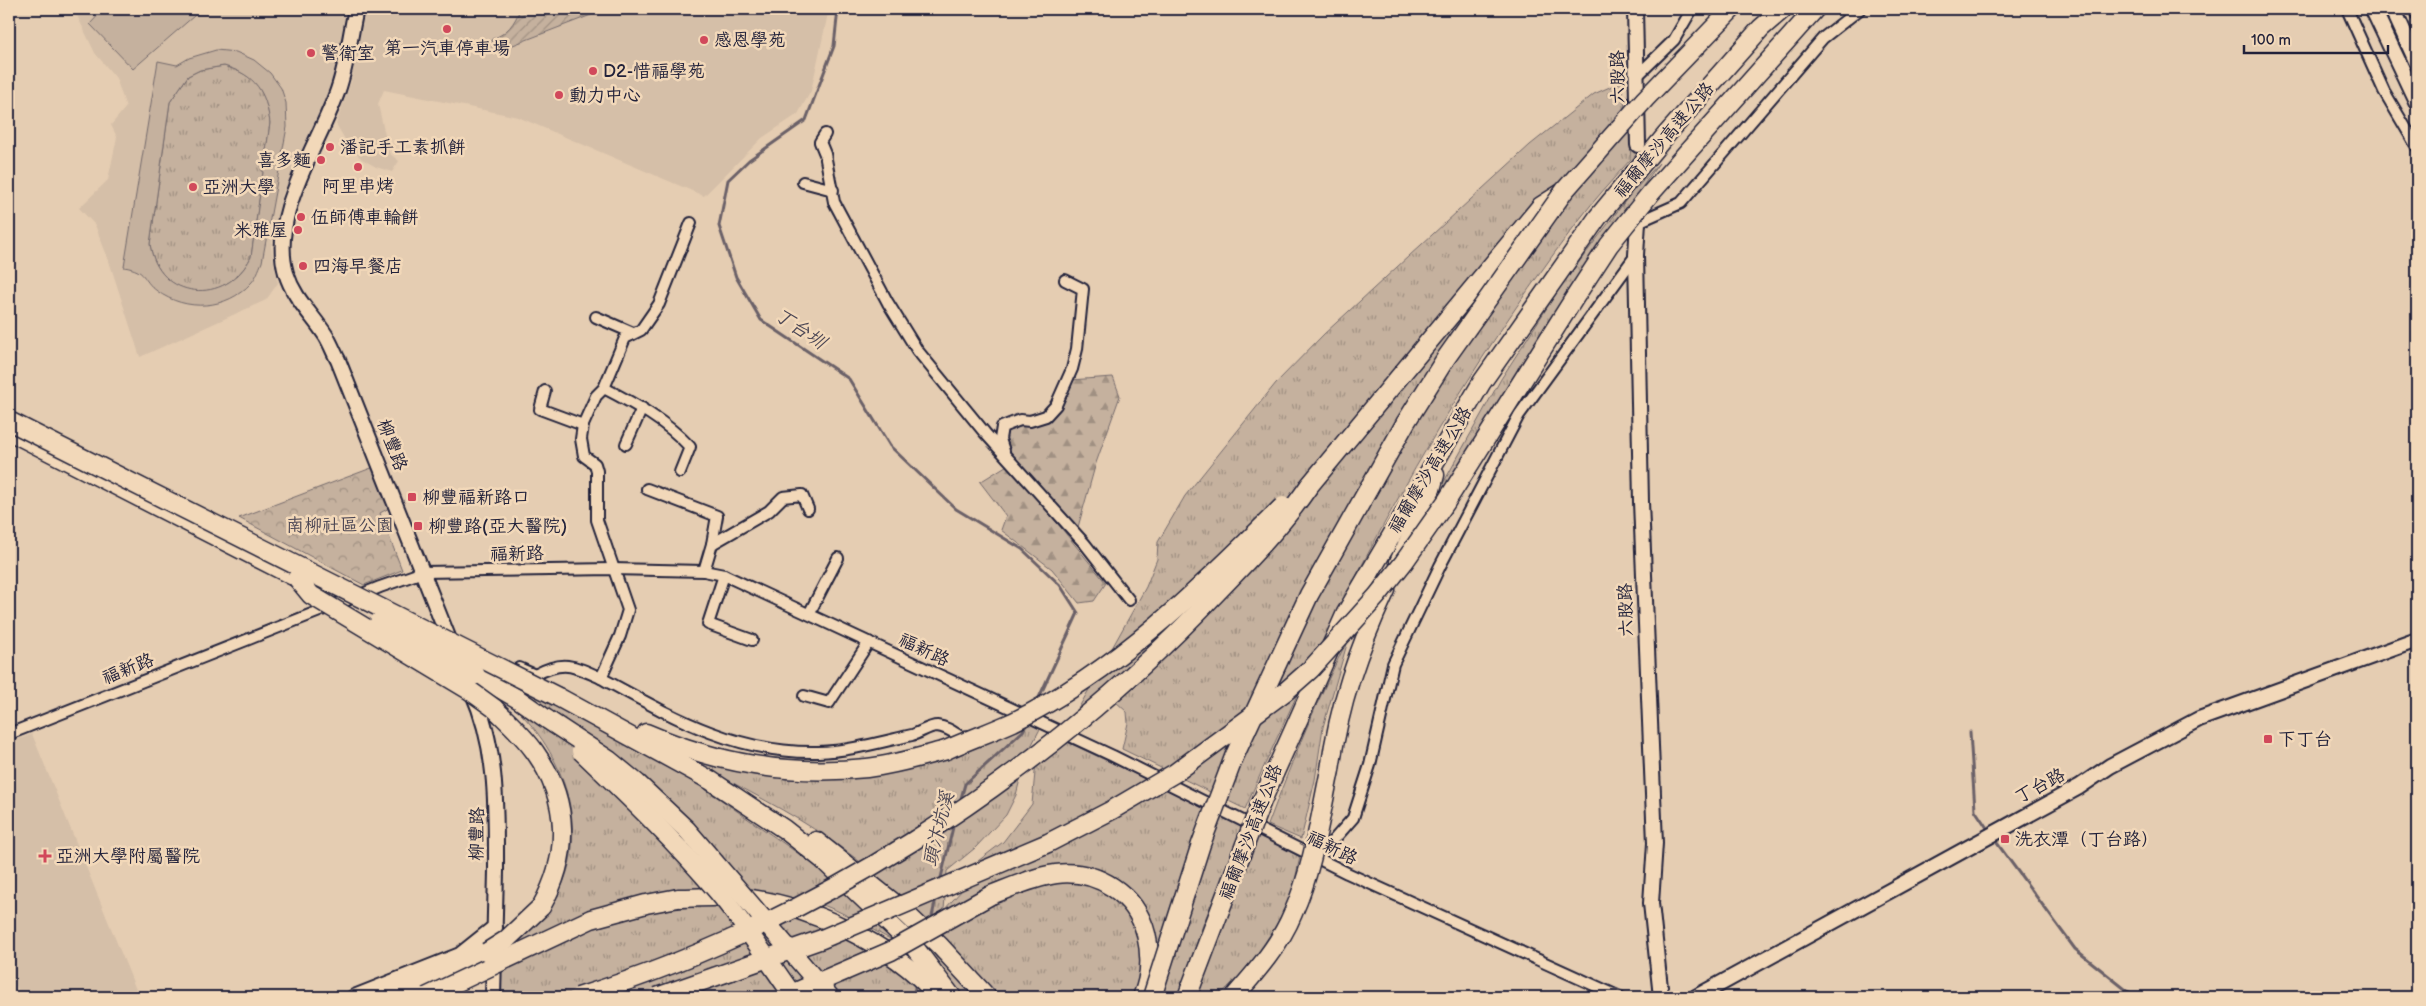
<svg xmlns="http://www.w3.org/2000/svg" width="2426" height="1006" font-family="'Balsamiq Sans','LXGW WenKai TC',sans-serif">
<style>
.built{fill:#d5bfa8}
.grass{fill:url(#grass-tufts);stroke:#746a6c}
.forest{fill:url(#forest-firs);stroke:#746a6c}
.park{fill:url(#park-crowns);stroke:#746a6c}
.garden{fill:url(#garden-furrows);stroke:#746a6c}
.pitch{fill:#c5b19e;stroke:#746a6c;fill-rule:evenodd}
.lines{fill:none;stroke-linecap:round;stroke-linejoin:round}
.stream{stroke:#6b6167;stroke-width:3}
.secondary-tunnel{stroke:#beab9a;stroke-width:14;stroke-dasharray:14 7;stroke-linecap:butt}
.street-casing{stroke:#22223b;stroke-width:14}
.secondary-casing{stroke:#22223b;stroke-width:18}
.primary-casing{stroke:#22223b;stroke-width:19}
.highway-casing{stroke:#22223b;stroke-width:21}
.street{stroke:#f2d8b9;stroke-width:10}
.secondary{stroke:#f2d8b9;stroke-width:14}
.primary{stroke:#f2d8b9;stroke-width:15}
.highway{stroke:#f2d8b9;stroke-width:18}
.highway-bridge-casing{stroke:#22223b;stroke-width:21;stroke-linecap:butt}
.highway-bridge{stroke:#f2d8b9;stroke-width:18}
.poi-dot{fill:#d1495b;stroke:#f2d8b9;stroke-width:2}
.labels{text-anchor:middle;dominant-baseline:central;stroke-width:5;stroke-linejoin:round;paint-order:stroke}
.poi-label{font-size:18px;fill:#22223b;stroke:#f2d8b9;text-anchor:start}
.street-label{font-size:18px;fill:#22223b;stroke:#f2d8b9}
.park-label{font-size:18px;fill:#4b4654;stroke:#f2d8b9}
.water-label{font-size:19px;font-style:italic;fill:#4c4755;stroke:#f2d8b9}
</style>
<defs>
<pattern id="grass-tufts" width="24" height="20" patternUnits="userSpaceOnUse" patternTransform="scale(1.25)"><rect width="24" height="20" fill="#c5b19e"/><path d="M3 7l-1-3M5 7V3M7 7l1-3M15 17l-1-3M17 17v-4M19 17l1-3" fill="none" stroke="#a09082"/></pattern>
<pattern id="forest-firs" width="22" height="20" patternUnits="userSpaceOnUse" patternTransform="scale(1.25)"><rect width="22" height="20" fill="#c5b19e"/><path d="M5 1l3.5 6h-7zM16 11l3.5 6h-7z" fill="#a09082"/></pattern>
<pattern id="park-crowns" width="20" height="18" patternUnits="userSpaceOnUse" patternTransform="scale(1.25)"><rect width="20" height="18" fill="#c5b19e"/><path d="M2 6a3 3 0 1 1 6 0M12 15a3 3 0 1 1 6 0" fill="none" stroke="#a09082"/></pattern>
<pattern id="garden-furrows" width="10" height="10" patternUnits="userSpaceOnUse" patternTransform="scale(1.25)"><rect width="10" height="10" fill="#c5b19e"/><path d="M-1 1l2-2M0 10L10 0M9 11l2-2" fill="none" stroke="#a09082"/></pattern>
</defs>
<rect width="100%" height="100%" fill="#e5cdb2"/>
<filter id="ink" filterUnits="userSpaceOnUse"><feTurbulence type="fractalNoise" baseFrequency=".02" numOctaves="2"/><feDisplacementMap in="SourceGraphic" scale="10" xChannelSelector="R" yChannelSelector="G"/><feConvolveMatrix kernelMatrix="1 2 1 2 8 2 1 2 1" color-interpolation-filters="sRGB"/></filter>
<g filter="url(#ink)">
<g class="built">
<polygon points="74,9 349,9 339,60 326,103 282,195 271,246 278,283 266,300 140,357 109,261 95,225 79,208 108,180 117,137 111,125 126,107 116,78 95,53"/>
<polygon points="365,9 829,9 811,91 798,114 762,138 704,196 518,117 384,90 378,104 389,153 399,161 392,172 376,167 362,159 350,148 336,124 351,82"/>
<polygon points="32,734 139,997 21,997 9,969 9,743"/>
</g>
<g class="grass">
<path d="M224,66C256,75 266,91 270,123L251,257C226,307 158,301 150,244L170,102L188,76L200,70Z"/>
<path d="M1621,82L1630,140L1631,159C1613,179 1595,199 1579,220C1442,400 1336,602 1245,809L1122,749L1128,723L1127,712L1104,691L1072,720L1146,587L1157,559L1158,542L1185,496L1276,383L1324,334L1530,145L1594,94Z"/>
<polygon points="1659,163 1581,275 1423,527 1440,489 1501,379 1561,286 1626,200"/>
<path d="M1349,637L1323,727L1315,780L1301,839L1268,825C1292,760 1318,698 1349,637Z"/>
<path d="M463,646L535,680L530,693C590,723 649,754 706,790C726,802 744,817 763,829C809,861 858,894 892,940C868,928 842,910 816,903C762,888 702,896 647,897L651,912C688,907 728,902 765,909C797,914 846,936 874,953C894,965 913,983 931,997H500L501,969L499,951C514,938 539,921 550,906C593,847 570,764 522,715C510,702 490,693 474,685Z"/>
<path d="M1022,721L1041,727L1026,756L1016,795L1006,815L975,848L947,871L944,910L962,890L978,861L1003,842L1032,804L1036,762L1048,733L1235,821L1300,857C1297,869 1295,883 1291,894C1278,929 1245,974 1217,997H1196L1243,870L1234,850L1204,922L1178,997H963C930,949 886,910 844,871L909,909C847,836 754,795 672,751L847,775Z"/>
</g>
<g class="forest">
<path d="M1113,377L1120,396L1096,463L1078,527L1008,452L1003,438L1009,428C1057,424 1051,421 1070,380Z"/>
<polygon points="1009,464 1106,583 1094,601 1079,603 1052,569 1001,530 1006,516 980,482"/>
</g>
<polygon class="park" points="374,467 391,507 380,513 402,570 364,585 239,518"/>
<path class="garden" d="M520,9H603L604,10L513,45L492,47V39C507,34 515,23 520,9Z"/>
<g class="pitch">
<polygon points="101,9 202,9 133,69 90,24 102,11"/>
<path d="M216,50L236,52L254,60L270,73L281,88L286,103L287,127L262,262C259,269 256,278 251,283C227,310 186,312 157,291C141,279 148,271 124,267L158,61L177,65L189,58ZM224,66C256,75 266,92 270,123L251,257C227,306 158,301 150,244L170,102L188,76L200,70Z"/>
</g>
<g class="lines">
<g class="stream">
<polyline points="838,9 834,46 806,120 749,160 728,180 719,226 736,277 761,320 849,379 890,446 956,509 1022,549 1060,585 1078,613 1037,702"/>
<polyline points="1970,732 1975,810 1989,831"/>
<polyline points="960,802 965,784 1023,731 1027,723"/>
<polyline points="1994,839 2075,949 2135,997"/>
<polyline points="940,882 954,823"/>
<polyline points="931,921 936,898"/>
<polyline points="913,997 916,983"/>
</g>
<polyline class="secondary-tunnel" points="1638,145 1638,212"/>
<defs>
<g id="street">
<polyline points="2347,9 2384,91 2417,147"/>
<polyline points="2414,9 2417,15"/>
<polyline points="1637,76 1674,40 1692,9"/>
<polyline points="825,134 820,142 825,154 834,202 888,303 917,350 985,433 1085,544 1129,600"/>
<polyline points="803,182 833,190"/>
<polyline points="1638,222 1681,203 1823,38 1860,9"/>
<polyline points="596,317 633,333"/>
<path d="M604,388C635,404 666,421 690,447L680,472"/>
<polyline points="545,391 540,409 583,425"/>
<polyline points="626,444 642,408"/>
<polyline points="1004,451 1000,439 1002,427 1020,420 1030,421 1046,416 1056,405 1072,369 1077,349 1083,289 1065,280"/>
<polyline points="647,489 717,516 712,544 704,571"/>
<polyline points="712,544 769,511 783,497 802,495 808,509"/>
<polyline points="724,575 708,624 752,640"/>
<polyline points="809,614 838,558"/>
<path d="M519,668L535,675C563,660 573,665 601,678L620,636L628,610L597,520V471L595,464L584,456L581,439L583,425L596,396L604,388L625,338L641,330L659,304L691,223"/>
<path d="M601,678C671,716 735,754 818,752C850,751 881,742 912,735C920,733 929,726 937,726C947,727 953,732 961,737L970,736"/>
<polyline points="804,696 829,703 869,642"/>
<polyline points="9,734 380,587 423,572 612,569 704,571 724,575 1113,756 1347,873 1620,997"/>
<polyline points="1317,859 1353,818 1370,765 1393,664 1440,566 1519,415 1636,255"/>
</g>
<g id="secondary">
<path d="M356,9C350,36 347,64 338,90C319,145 269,214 286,273C294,299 312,314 326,336C331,344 334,353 338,360L452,647"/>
<polyline points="1635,9 1638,145"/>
<polyline points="1638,222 1636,255 1641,502 1655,843 1651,903 1661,997"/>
<path d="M472,691C498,749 496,810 496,871C495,913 494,955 493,997"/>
<polyline points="354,997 460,955 495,927"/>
<polyline points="1696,997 2079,787 2110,766 2199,719 2417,640"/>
</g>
<g id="primary">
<polyline points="2373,9 2417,102"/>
<polyline points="2393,9 2417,62"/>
</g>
<g id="highway">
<polyline points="1650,194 1815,9"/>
<polyline points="9,431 297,578"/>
<polyline points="1309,486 1541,206 1563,192"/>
<polyline points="1399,562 1428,500 1435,475"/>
<polyline points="476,675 518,699 548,720"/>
<polyline points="558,697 710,780 784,829 822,859 915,948 952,997"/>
<path d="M494,708C508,722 524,736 535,752C570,801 570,856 541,907"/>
<path d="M646,733C719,764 789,776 867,768C894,765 920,757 946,750"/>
<path d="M1330,770C1339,704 1358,650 1386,590"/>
<polyline points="1261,803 1346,613 1482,382 1598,217 1666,135 1761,28 1783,9"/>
<polyline points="816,841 899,907 940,946 987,997"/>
<path d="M991,895C1012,887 1034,877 1056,874C1097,869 1136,894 1146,934C1151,955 1151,977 1142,997"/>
<path d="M678,898C695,898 714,896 731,897C804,901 891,943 939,997"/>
<polyline points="394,997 487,952"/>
<polyline points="1187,997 1239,860"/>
</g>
</defs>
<use href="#street" class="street-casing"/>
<use href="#secondary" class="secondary-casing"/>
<use href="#primary" class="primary-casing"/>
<use href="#highway" class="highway-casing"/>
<use href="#street" class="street"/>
<use href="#secondary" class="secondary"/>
<use href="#primary" class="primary"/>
<use href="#highway" class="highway"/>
<defs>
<g id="highway-bridge">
<polyline points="9,421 558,697"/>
<polyline points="297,578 311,595 469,690 494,708"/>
<polyline points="379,622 476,675"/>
<polyline points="548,720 609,760 637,783 687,830 830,997"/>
<path d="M946,750C968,740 991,732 1013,722C1117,671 1202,587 1283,506"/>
<path d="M581,751C628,796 676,842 718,892C746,926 769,962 794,997"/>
<polyline points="1239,860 1261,803"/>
<polyline points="487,952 506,940 541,907"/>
<polyline points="426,997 591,919 646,904 678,898"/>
<path d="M578,997C809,926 1030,783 1198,612C1237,571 1277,533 1309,486"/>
<polyline points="657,997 822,939 1048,843 1112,810 1175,773 1286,691 1311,669 1377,596 1404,562 1446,502 1575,297 1609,245 1650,194"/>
<polyline points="784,997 891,951 991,895"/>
<polyline points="1152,997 1201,844 1234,757 1309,595 1406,422 1446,358 1565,190 1645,99 1732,9"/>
<path d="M1234,997C1256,972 1280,945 1293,913C1313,869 1320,817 1330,770"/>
</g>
</defs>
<use href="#highway-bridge" class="highway-bridge-casing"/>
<use href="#highway-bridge" class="highway-bridge"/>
</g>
</g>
<g class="poi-dot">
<circle cx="447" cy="29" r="5"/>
<circle cx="704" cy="40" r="5"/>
<circle cx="311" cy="53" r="5"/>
<circle cx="593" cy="71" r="5"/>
<circle cx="559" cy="95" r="5"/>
<circle cx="330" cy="147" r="5"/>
<circle cx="321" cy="160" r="5"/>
<circle cx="358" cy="167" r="5"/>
<circle cx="193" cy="187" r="5"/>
<circle cx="301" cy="217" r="5"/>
<circle cx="298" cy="230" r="5"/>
<circle cx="303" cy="266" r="5"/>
<rect x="407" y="492" width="10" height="10" rx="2.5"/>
<rect x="413" y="521" width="10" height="10" rx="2.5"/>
<rect x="2263" y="734" width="10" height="10" rx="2.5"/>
<rect x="2000" y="834" width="10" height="10" rx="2.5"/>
<path d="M42.5 848.5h5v5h5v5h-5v5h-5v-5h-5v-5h5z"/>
</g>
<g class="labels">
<g class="poi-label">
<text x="714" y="40">感恩學苑</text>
<text x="447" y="48" text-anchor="middle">第一汽車停車場</text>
<text x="321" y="53">警衛室</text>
<text x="603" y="71">D2-惜福學苑</text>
<text x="569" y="95">動力中心</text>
<text x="340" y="147">潘記手工素抓餅</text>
<text x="311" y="160" text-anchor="end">喜多麵</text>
<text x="358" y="186" text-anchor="middle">阿里串烤</text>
<text x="203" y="187">亞洲大學</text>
<text x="311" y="217">伍師傅車輪餅</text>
<text x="288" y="230" text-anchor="end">米雅屋</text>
<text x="313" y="266">四海早餐店</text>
<text x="422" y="497">柳豐福新路口</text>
<text x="428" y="526">柳豐路(亞大醫院)</text>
<text x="2278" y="739">下丁台</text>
<text x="2015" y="839">洗衣潭（丁台路）</text>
<text x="56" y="856">亞洲大學附屬醫院</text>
</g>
<g class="street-label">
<text transform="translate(1618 77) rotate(-91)">六股路</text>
<text transform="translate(1664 140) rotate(-50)">福爾摩沙高速公路</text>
<text transform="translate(392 445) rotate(69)">柳豐路</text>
<text transform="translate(1430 470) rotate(-59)">福爾摩沙高速公路</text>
<text transform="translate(517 554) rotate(-1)">福新路</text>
<text transform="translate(1626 610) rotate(-92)">六股路</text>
<text transform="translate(924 650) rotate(25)">福新路</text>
<text transform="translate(128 669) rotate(-22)">福新路</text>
<text transform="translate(2040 786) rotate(-28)">丁台路</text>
<text transform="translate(1251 832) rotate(-69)">福爾摩沙高速公路</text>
<text transform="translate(477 834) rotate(-89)">柳豐路</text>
<text transform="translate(1332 848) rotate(26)">福新路</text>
</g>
<g class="park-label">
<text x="340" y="525">南柳社區公園</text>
</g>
<g class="water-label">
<text transform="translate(800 329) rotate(34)">丁台圳</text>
<text transform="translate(939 829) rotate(-76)">頭汴坑溪</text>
</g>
</g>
<rect width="2426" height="1006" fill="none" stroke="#f2d8b9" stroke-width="30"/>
<rect x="15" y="15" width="2396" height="976" fill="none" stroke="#22223b" stroke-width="2" filter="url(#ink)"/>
<path d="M2244 45v8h144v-8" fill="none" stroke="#22223b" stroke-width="2.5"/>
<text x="2251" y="45" font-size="15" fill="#22223b" stroke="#f2d8b9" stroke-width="4" paint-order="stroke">100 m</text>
</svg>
